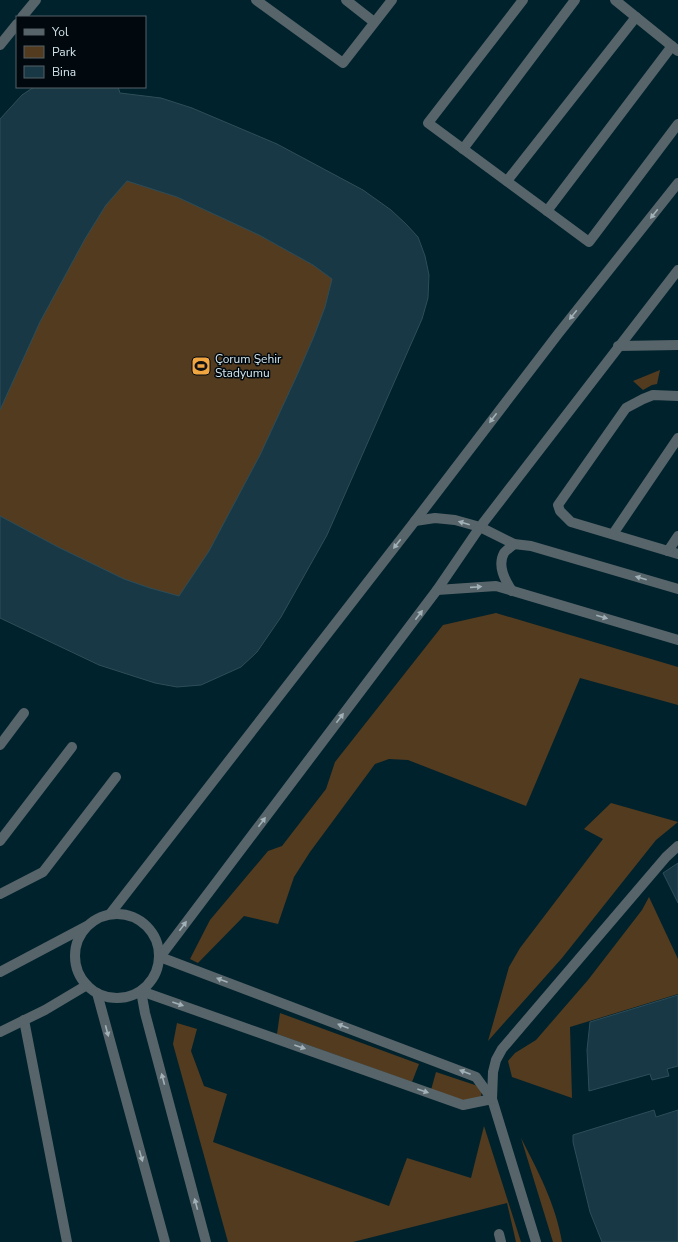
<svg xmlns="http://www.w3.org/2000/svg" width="678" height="1242" font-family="'Nunito Sans',sans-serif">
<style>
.green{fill:#533b1f}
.building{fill:#173844;stroke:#2c4d59}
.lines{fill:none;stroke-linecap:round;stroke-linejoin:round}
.lane{stroke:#57656a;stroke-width:10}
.street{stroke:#57656a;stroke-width:10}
.oneway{fill:#a1b1b7}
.labels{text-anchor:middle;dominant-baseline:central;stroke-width:3;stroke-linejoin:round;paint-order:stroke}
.poi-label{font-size:12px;fill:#d2e4eb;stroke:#01090e;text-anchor:start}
</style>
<rect width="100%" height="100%" fill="#00222c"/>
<g class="green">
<polygon points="34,87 118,87 120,93 161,98 192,108 277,144 363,190 391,210 406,224 418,237 428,298 422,319 327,535 281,617 257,652 241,667 201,684 177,687 155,683 99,665 0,618 0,119 22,95"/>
<polygon points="660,370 657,384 652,385 643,390 633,381"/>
<polygon points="496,613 678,667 678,705 580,678 526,806 408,760 389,759 375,764 310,852 294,877 278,924 244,916 198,963 190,959 210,920 268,851 282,846 326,789 335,762 443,625"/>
<polygon points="611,803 678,822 656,840 562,958 488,1041 509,967 520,948 603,839 584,829"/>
<polygon points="649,897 678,959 678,994 570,1027 572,1098 512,1077 508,1061 515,1053 536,1040 588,980 642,910"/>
<polygon points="280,1013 419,1064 412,1082 277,1034"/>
<polygon points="177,1023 197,1029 191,1051 204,1086 227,1094 213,1142 389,1206 407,1158 471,1178 484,1126 521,1242 516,1242 507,1203 353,1242 228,1242 173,1044"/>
<polygon points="436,1072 478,1086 482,1090 481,1096 474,1104 431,1090"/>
<path d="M521,1138C538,1171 556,1205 562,1242H553Z"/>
</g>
<g class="building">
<polygon points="34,87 118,87 120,93 161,98 192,108 277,144 363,190 391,210 406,224 418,237 425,256 429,275 428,298 422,319 327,535 281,617 257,652 241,667 201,685 177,687 155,683 99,665 0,618 0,516 58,547 124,579 150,588 179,596 209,551 260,455 298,373 314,336 325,307 332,279 313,265 259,235 177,197 127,181 106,205 85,239 60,285 40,322 0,410 0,119 22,95"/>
<polygon points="678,863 678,903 663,873"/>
<polygon points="678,995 678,1066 667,1069 669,1076 652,1080 650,1074 589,1091 587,1050 590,1022"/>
<polygon points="654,1110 656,1117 678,1110 678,1242 602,1242 590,1212 573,1142 573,1135"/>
</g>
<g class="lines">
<g class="lane">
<polyline points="256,0 343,63 392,0"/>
<polyline points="346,0 374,22"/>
<polyline points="523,0 428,123 589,242 678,124"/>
<polyline points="615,0 678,51"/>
<polyline points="22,17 36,0"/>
<polyline points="0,45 17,24"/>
<polyline points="463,149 575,0"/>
<polyline points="507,181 636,17"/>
<polyline points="547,211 672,46"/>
<polyline points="678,396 653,395 643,399 626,408 558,505 560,511 571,522 678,554"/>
<polyline points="613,534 678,438"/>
<polyline points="668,551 678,536"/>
<polyline points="0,745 24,713"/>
<polyline points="0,841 72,747"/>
<polyline points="0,894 43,872 116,777"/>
<polyline points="160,957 476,1077 492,1099 536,1242"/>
<polyline points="0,972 87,926"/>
<polyline points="141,991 463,1105 492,1099"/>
<polyline points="24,1020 67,1242"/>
<polyline points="0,1032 45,1010 87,985"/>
<polyline points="492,1099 493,1072 496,1060 502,1049 666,857 678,846"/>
</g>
<g class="street">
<polyline points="618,346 678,345"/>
<polyline points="415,521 435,518 455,520 480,527 514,544 531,546 678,589"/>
<polyline points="437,590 496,586 678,640"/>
<path d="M512,591C505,580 497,566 504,553C506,550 511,547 514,544"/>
<circle cx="117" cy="956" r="42"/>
<polyline points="110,914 415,521 558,334 678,183"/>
<polyline points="160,957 437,590 480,527 678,270"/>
<polyline points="141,991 145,1013 206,1242"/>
<polyline points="97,993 165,1242"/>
<polyline points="499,1234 501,1242"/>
</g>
</g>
<defs><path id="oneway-solid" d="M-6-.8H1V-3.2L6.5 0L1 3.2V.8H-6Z"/></defs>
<g class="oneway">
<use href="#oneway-solid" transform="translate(654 214) rotate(129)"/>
<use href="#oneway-solid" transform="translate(573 315) rotate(129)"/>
<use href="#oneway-solid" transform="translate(493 418) rotate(127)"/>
<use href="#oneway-solid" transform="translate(464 523) rotate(-164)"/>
<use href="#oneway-solid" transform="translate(397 544) rotate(128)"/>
<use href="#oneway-solid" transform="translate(641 578) rotate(-164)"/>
<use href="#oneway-solid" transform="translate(476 587) rotate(-4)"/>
<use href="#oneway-solid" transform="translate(419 615) rotate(-53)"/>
<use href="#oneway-solid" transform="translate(602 617) rotate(16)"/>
<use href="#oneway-solid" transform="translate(340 718) rotate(-53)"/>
<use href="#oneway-solid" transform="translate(262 822) rotate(-53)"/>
<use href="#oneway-solid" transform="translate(183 926) rotate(-53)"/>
<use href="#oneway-solid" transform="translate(222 980) rotate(-159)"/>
<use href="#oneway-solid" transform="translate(178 1004) rotate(19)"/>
<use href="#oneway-solid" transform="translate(343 1026) rotate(-159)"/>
<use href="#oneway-solid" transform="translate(107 1031) rotate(75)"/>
<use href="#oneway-solid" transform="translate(300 1047) rotate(19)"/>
<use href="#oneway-solid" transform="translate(465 1072) rotate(-159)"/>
<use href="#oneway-solid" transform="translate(163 1079) rotate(-105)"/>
<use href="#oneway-solid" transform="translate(423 1091) rotate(19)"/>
<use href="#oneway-solid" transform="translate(141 1156) rotate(74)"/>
<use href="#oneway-solid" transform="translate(196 1204) rotate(-105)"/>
</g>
<defs>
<symbol id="stadium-square" viewBox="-11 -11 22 22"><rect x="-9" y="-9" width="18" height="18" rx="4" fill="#f1a540" stroke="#01090e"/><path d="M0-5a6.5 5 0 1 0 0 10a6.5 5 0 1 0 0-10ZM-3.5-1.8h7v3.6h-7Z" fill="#111"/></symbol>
</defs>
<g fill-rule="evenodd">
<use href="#stadium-square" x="190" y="355" width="22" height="22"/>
</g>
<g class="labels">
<g class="poi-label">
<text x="215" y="359">Çorum Şehir<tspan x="215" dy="14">Stadyumu</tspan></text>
</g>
</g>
<rect x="16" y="16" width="130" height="72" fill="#01090e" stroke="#556166"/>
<rect x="24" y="29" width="20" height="6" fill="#57656a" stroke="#556166"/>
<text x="52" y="36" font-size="12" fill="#d2e4eb">Yol</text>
<rect x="24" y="46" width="20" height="12" fill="#533b1f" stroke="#556166"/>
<text x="52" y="56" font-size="12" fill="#d2e4eb">Park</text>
<rect x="24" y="66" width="20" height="12" fill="#173844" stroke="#556166"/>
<text x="52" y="76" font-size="12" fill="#d2e4eb">Bina</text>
</svg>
